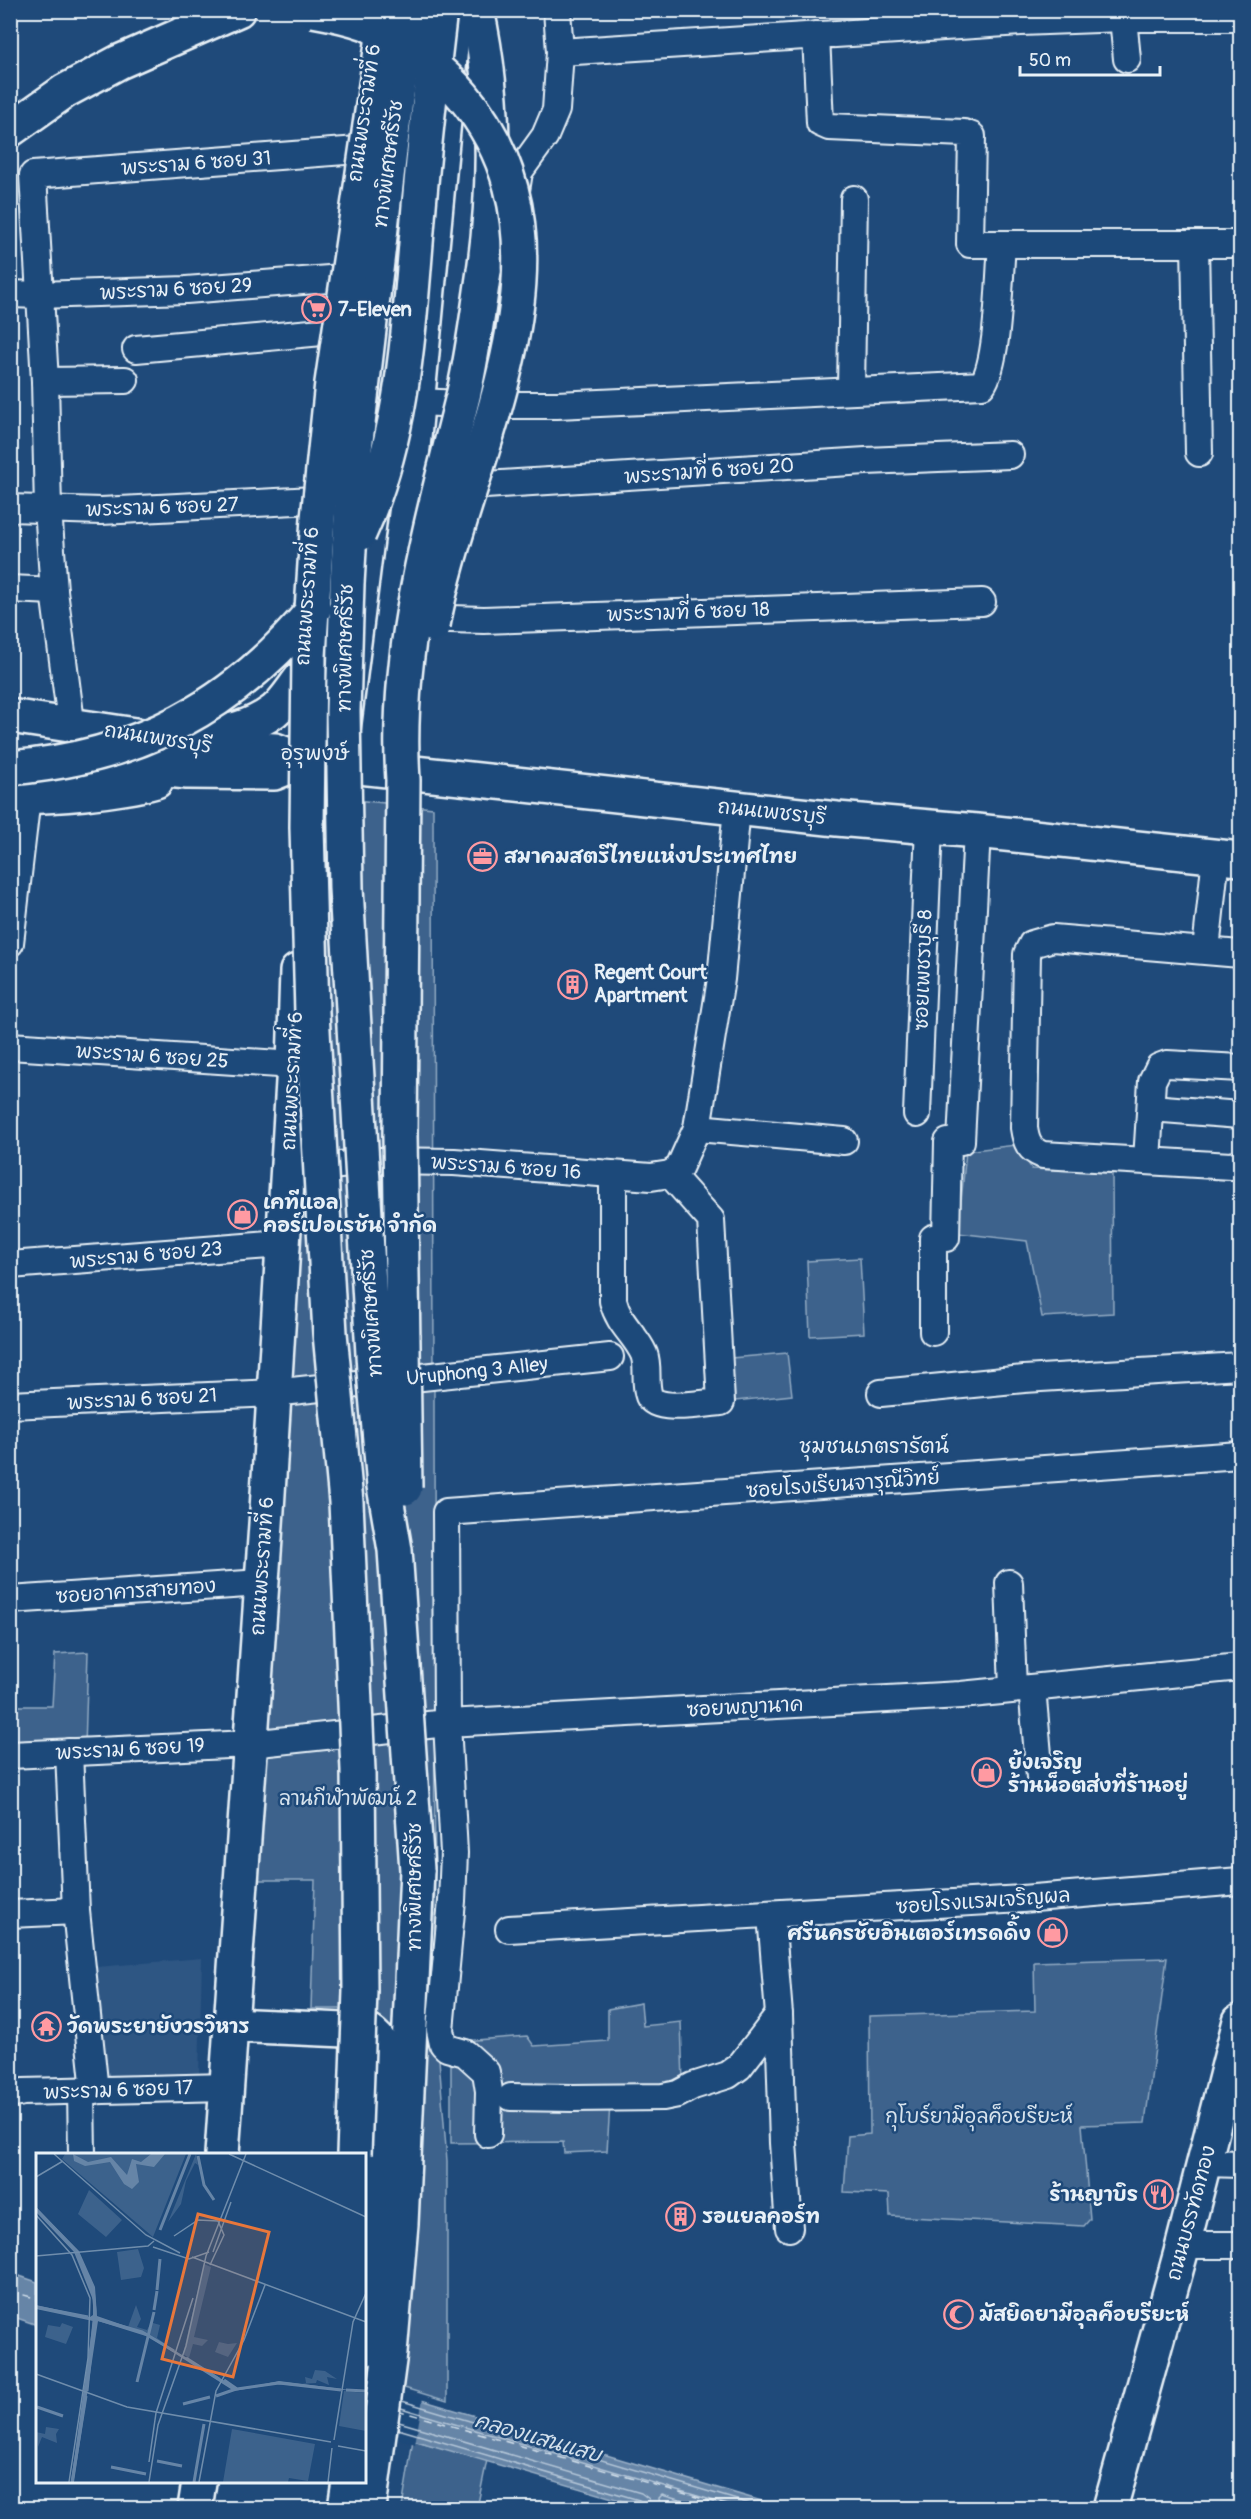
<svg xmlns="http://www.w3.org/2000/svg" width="1251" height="2519" font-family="Pangolin,'Playpen Sans Thai',sans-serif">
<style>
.built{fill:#2e5683}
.green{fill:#3c628c;stroke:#92aac2;stroke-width:1.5}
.water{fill:#6685a7;stroke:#9ab0c7;stroke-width:1.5}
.pier{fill:#1f4a7a}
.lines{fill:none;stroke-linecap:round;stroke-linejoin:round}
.shore{stroke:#b4c6d8;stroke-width:1.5}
.ferry{stroke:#d4e1ec;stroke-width:1.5;stroke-dasharray:8 6;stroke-linecap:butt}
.minor-casing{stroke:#e8f1f8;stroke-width:30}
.major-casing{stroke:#e8f1f8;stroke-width:38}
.highway-casing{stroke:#e8f1f8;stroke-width:38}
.minor{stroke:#1f4a7a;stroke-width:26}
.major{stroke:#1f4a7a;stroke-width:33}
.highway{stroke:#1f4a7a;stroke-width:33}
.rail{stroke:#e8f1f8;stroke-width:4.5;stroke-dasharray:9 4.5;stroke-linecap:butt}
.highway-bridge-casing{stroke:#e8f1f8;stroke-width:38;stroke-linecap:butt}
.highway-bridge{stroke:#1f4a7a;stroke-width:33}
.labels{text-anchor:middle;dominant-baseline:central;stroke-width:5;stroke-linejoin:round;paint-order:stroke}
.street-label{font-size:20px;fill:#e8f1f8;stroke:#1f4a7a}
.poi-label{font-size:20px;font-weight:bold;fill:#e8f1f8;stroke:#1f4a7a;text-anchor:start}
.park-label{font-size:20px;fill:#d7e3ed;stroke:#1f4a7a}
.neighbourhood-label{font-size:21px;fill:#e8f1f8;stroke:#1f4a7a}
.water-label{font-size:21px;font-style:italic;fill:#d4e1ec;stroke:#1f4a7a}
.inset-river{fill:none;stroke:#6685a7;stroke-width:3}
.inset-road{fill:none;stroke:#6f8dac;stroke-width:1.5}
.view{fill:#e8773b;fill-opacity:0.15;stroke:#e8773b;stroke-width:3}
.inset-edge{fill:none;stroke:#e8f1f8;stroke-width:3}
</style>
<rect width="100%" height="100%" fill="#1f4a7a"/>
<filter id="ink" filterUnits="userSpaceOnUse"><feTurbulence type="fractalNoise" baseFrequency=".0167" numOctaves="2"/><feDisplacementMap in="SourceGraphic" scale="12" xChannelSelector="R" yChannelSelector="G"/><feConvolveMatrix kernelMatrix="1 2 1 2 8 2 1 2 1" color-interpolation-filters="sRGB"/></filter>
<g filter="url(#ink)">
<polygon class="built" points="202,1958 199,2075 107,2081 97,1967"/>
<g class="green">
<polygon points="316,796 433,808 435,2009 447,2161 447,2401 365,2376 364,2154 349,2009 311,2009 315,1880 257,1880"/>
<polygon points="1016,1145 1032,1169 1112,1173 1113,1313 1042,1317 1027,1241 958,1233 966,1151"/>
<polygon points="860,1258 864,1333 810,1336 807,1261"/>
<polygon points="787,1353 792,1395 735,1401 731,1358"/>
<polygon points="88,1652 85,1747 11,1750 10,1706 52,1706 55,1654"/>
<polygon points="1167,1958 1145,2123 1082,2125 1090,2219 1084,2226 890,2216 889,2194 844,2192 848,2136 870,2134 869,2016 1035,2011 1034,1962"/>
<polygon points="641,2003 643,2026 681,2022 683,2082 610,2104 607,2151 564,2153 563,2142 451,2143 451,2042 527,2036 534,2046 608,2041 608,2009"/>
<polygon points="413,2440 487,2460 477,2508 450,2502 448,2508 402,2508"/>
</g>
<g class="water">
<polygon points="11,2273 37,2282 37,2325 11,2316"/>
<polygon points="364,2383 785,2508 647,2508 365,2426"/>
</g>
<polygon class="pier" points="364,2380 423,2398 415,2444 364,2429"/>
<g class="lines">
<g class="shore">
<polyline points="402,2401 764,2508"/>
<polyline points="401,2408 738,2508"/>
<polyline points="399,2422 641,2493 649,2499 651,2508"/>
<polyline points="398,2429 639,2500 643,2503 643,2508"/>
<polyline points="660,2508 659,2498 662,2495 706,2508"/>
</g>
<g class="ferry">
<polyline points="10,2291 38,2299"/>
<polyline points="397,2410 734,2508"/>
</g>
<defs>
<g id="minor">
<polyline points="1123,18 1127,59"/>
<polyline points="816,35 820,123 829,127 964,133 972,136 970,244 1240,244"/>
<polyline points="560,52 1021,22 1123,18 1240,18"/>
<polyline points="514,203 519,172 545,136 556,110 560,52 557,10"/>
<polyline points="1195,244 1199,453"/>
<polyline points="10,294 39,295 186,290 342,278"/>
<polyline points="136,349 333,331"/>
<polyline points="45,381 125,380"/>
<polyline points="851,390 854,199"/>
<polyline points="418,402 483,405 507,248"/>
<path d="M483,405H557L982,385C999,362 999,276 1002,245"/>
<polyline points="454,487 866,461 1010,455"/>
<polyline points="10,508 101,511 314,500"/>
<polyline points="10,589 54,591"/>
<polyline points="417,618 484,620 982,602"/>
<polyline points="71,722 54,591 48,509 45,381 33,175 358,150"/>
<polyline points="10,943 27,797"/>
<polyline points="1206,950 1216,856"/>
<path d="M1240,954L1053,938L1032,944L1027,954L1024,1128C1026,1142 1029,1150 1043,1155L1231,1166L1240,1164"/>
<polyline points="10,1046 294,1065"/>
<polyline points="1151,1108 1240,1115"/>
<polyline points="917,1114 929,827"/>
<polyline points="697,1128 844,1141"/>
<polyline points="1147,1160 1152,1081 1159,1067 1167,1064 1240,1068"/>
<polyline points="302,1169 378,1161 454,1162 651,1177 670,1174 679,1168 697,1128 721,979 737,808"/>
<path d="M613,1175V1301C619,1325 635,1334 644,1354C649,1367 644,1382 649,1396C656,1413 705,1403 721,1402L711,1220L670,1174"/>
<polyline points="10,1265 282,1244"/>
<polyline points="933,1332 933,1238 946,1238 948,1142 961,1141 977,831"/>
<polyline points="881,1393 1024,1379 1240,1366"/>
<polyline points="10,1405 273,1393 610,1357"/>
<polyline points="1009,1583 1013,1689"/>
<polyline points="10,1600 261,1583"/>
<polyline points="1032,1688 1040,1777"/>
<polyline points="69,1752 76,1911 95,2091"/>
<polyline points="10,1755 250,1744 447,1723 961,1695 1240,1667"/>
<polyline points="10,1914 76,1911"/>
<polyline points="771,1915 779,2015 783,2143 789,2228"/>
<polyline points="509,1929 1022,1899 1240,1881"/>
<polyline points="81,2092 82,2154"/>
<polyline points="10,2095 23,2092 227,2087"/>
<polyline points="511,2097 573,2098 663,2097 678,2094 693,2086 728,2075 739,2067 779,2015"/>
<polyline points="488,2134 489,2091 486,2072 465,2053 447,2048 443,2044 440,2030 452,1901 454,1853 447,1723 446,1512 1240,1455"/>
<polyline points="1205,2163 1240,2164"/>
<polyline points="1183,2245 1240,2245"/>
</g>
<g id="major">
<polyline points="10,716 215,747 275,750 304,761 837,819 977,831 1240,859"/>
<path d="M201,733C226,735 254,726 274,711C285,702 293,688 302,677"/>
<polyline points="72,760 187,772 274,773 304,761"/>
<polyline points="374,768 409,490 452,36 457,10"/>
<path d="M10,796C49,798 119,791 156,781"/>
<polyline points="222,2154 267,1510 294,1065 297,971"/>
<polyline points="195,2508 199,2482"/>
<polyline points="1110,2508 1183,2245 1240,2021"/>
</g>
<g id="highway">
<path d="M477,10C496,97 496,184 484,271"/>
<polyline points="10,130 65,91 119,62 238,10"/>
<path d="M230,2025L368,2031C376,2036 381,2041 384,2051L376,2210L364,2349"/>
<polyline points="345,2508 349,2482"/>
<polyline points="369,2508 390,2353 401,2224 417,1870"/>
</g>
</defs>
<use href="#minor" class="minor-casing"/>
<use href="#major" class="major-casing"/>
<use href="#highway" class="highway-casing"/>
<use href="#minor" class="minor"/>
<use href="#major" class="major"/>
<use href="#highway" class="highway"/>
<polyline class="rail" points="10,14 17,10"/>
<defs>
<g id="highway-bridge">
<path d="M313,10C330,13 349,17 366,23C375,27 384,34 393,39C422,57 441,70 463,96C593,251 463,458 433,625"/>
<polyline points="411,10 396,100 355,449 347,584 343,711 346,888 374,1371 384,1486 395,1550 417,1870"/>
<path d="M359,534C405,435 409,325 418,219C423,149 432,80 440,10"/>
<path d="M10,768C139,757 232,708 314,609"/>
<path d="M405,1488L400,1135L403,780C394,648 433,518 464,392C473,352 478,311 484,271"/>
<polyline points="354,2154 360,1991 358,1770 346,1502 330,1333 312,1013 307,827 309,656 318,518 332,383 387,10"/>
</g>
</defs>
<use href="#highway-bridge" class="highway-bridge-casing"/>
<use href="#highway-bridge" class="highway-bridge"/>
</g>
</g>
<defs>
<symbol id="supermarket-ring" viewBox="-11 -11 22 22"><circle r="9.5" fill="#1f4a7a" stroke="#ff9aa2" stroke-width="1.5"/><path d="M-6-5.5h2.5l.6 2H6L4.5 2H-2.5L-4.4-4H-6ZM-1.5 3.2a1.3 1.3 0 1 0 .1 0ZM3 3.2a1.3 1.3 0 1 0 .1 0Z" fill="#ff9aa2"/></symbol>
<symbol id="office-ring" viewBox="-11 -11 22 22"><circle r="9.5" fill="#1f4a7a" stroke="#ff9aa2" stroke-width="1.5"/><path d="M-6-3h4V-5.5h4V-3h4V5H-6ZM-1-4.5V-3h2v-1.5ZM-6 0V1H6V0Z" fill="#ff9aa2"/></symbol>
<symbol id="building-ring" viewBox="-11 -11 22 22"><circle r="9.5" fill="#1f4a7a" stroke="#ff9aa2" stroke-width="1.5"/><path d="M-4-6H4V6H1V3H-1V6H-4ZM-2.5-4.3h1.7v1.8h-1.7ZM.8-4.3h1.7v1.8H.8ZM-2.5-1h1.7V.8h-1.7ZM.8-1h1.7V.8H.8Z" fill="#ff9aa2"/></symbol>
<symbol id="shop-ring" viewBox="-11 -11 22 22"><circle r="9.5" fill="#1f4a7a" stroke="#ff9aa2" stroke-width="1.5"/><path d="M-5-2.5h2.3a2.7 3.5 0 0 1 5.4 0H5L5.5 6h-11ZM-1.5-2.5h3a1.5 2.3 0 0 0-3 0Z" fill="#ff9aa2"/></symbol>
<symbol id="temple-ring" viewBox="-11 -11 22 22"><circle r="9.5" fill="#1f4a7a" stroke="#ff9aa2" stroke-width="1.5"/><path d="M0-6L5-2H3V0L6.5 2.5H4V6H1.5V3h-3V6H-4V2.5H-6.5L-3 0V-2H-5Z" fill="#ff9aa2"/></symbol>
<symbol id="restaurant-ring" viewBox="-11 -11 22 22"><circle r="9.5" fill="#1f4a7a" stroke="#ff9aa2" stroke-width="1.5"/><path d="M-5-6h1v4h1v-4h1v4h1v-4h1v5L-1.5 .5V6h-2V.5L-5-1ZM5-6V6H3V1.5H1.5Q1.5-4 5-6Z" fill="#ff9aa2"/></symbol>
<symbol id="mosque-ring" viewBox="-11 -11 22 22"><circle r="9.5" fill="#1f4a7a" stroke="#ff9aa2" stroke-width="1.5"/><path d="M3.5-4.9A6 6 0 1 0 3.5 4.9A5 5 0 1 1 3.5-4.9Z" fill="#ff9aa2"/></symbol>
</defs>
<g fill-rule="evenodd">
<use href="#supermarket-ring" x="300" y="292" width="33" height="33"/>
<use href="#office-ring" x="466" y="840" width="33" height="33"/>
<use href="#building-ring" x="556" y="968" width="33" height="33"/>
<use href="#shop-ring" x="226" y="1198" width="33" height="33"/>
<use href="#shop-ring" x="970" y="1756" width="33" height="33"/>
<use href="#shop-ring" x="1036" y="1916" width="33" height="33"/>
<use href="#temple-ring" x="30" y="2010" width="33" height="33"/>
<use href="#restaurant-ring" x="1142" y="2178" width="33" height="33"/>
<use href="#building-ring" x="664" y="2200" width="33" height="33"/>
<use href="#mosque-ring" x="942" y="2298" width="33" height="33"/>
</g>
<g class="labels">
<g class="street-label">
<text transform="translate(364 113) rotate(-82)">ถนนพระรามที่ 6</text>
<text transform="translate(196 163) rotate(-4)">พระราม 6 ซอย 31</text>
<text transform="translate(388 164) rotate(-83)">ทางพิเศษศรีรัช</text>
<text transform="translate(176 289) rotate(-3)">พระราม 6 ซอย 29</text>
<text transform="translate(709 471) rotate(-4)">พระรามที่ 6 ซอย 20</text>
<text transform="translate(162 507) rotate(-2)">พระราม 6 ซอย 27</text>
<text transform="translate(307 596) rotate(-86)">ถนนพระรามที่ 6</text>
<text transform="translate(688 612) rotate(-2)">พระรามที่ 6 ซอย 18</text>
<text transform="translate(345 648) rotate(-89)">ทางพิเศษศรีรัช</text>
<text transform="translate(158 738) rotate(9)">ถนนเพชรบุรี</text>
<text transform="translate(772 812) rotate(6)">ถนนเพชรบุรี</text>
<text transform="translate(923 970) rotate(-88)">ซอยเพชรบุรี 8</text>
<text transform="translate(152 1056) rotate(4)">พระราม 6 ซอย 25</text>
<text transform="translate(292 1081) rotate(-87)">ถนนพระรามที่ 6</text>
<text transform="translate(506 1167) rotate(4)">พระราม 6 ซอย 16</text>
<text transform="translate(146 1255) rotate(-5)">พระราม 6 ซอย 23</text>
<text transform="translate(371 1313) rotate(-94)">ทางพิเศษศรีรัช</text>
<text transform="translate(477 1371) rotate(-6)">Uruphong 3 Alley</text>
<text transform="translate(142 1399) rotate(-3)">พระราม 6 ซอย 21</text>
<text transform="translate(843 1484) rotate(-4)">ซอยโรงเรียนจารุณีวิทย์</text>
<text transform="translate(262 1566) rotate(-86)">ถนนพระรามที่ 6</text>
<text transform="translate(136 1591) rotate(-4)">ซอยอาคารสายทอง</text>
<text transform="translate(745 1707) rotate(-3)">ซอยพญานาค</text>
<text transform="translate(130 1749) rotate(-3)">พระราม 6 ซอย 19</text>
<text transform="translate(414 1887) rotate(-90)">ทางพิเศษศรีรัช</text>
<text transform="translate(983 1901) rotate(-4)">ซอยโรงแรมเจริญผล</text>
<text transform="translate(118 2090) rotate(-2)">พระราม 6 ซอย 17</text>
<text transform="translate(1191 2213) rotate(-75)">ถนนบรรทัดทอง</text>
</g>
<g class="poi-label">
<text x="338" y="309">7-Eleven</text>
<text x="504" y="856">สมาคมสตรีไทยแห่งประเทศไทย</text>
<text x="594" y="972">Regent Court<tspan x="594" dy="23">Apartment</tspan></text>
<text x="263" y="1202">เคทีแอล<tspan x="263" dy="23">คอร์เปอเรชัน จำกัด</tspan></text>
<text x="1008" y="1762">ย้งเจริญ<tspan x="1008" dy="23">ร้านน็อตส่งที่ร้านอยู่</tspan></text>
<text x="1031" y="1933" text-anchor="end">ศรีนครชัยอินเตอร์เทรดดิ้ง</text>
<text x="67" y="2026">วัดพระยายังวรวิหาร</text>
<text x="1138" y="2194" text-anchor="end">ร้านญาบิร</text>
<text x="702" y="2216">รอแยลคอร์ท</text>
<text x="979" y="2314">มัสยิดยามีอุลค็อยรียะห์</text>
</g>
<g class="park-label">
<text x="348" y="1798">ลานกีฬาพัฒน์ 2</text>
<text x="979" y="2116">กุโบร์ยามีอุลค็อยรียะห์</text>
</g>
<g class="neighbourhood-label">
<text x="315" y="753">อุรุพงษ์</text>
<text x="874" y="1446">ชุมชนเภตรารัตน์</text>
</g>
<g class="water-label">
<text transform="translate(538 2438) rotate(16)">คลองแสนแสบ</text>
</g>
</g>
<g transform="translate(36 2153)">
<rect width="330" height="330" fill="#1f4a7a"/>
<path d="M29,1H150L117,84L26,6ZM160,1L162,12L159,10L150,28L145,51L132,69ZM53,37L86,67L70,84L42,61ZM102,96L108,115L105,124L85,127L81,99ZM168,111L175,114L158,184L172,187L166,193L157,191L153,205L147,201ZM100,152L105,166L101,174L111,177L118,164L117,170L124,172L121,185L131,192L92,174ZM26,170L37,174L30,191L9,184L12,172L24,174ZM183,189L192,191L201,190L192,204L179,199ZM279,217L289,218L301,226L291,224L293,232L281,227L280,230L264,231L270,230L269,224L276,226ZM308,238L330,240V278L303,273ZM10,274L23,276L20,281L21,290L6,284L2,294L0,279L9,281ZM196,276L279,291L272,328L253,325L252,329H187Z" fill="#3c628c"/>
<path d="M37,1L52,9L75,4L91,22L96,6L105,9L115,1H129L118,14L100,11L103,29L96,36L88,31L74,9L49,13L38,8ZM0,54L43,98L59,134L61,163L110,180L202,236L243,228L330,239L240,231L198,238L113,184L62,168L38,329H35L57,168L0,156V152L54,164L57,162V147L38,99L0,59Z" fill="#6685a7"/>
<path class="inset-river" d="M162,3L168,32L178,47M0,56L39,97M124,77L154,1M42,101L57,135L59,158L51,238M121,137L124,106M0,154L52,164M118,157L121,138M57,165L106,179L138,198M150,205L183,226M188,227L201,236L243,230L305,237M101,229L118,159M310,237L330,238M180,243L200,236M147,251L174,244M1,254L27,263M121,308L146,313M75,314L110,321M36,329L50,243M158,329L168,271"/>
<path class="inset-road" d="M18,1L110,82L144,100M193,1L330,64M0,24L27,8M0,62L36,102L54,145L52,205L33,329M138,83L162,67L182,68L188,82L174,112M117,94L153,106L173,99M177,99L195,49M0,103L112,93L118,88M156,104L330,169M0,221L91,254L295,289M298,287L317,169L330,140M302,293L330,298M113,309L120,260L157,145M113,329L122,272L150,193L170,103L210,1M163,329L180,238L208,187L229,132M292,329L296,295"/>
<path class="view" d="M162,61L233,79L197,224L126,206Z"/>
<rect width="330" height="330" class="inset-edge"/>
</g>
<rect width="1251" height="2519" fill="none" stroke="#1f4a7a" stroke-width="36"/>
<rect x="18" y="18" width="1215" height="2483" fill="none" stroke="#e8f1f8" stroke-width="2" filter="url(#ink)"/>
<path d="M1020 66v9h140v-9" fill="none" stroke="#e8f1f8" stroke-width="3"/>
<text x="1029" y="66" font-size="18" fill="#e8f1f8" stroke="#1f4a7a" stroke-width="4.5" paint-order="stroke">50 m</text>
</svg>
